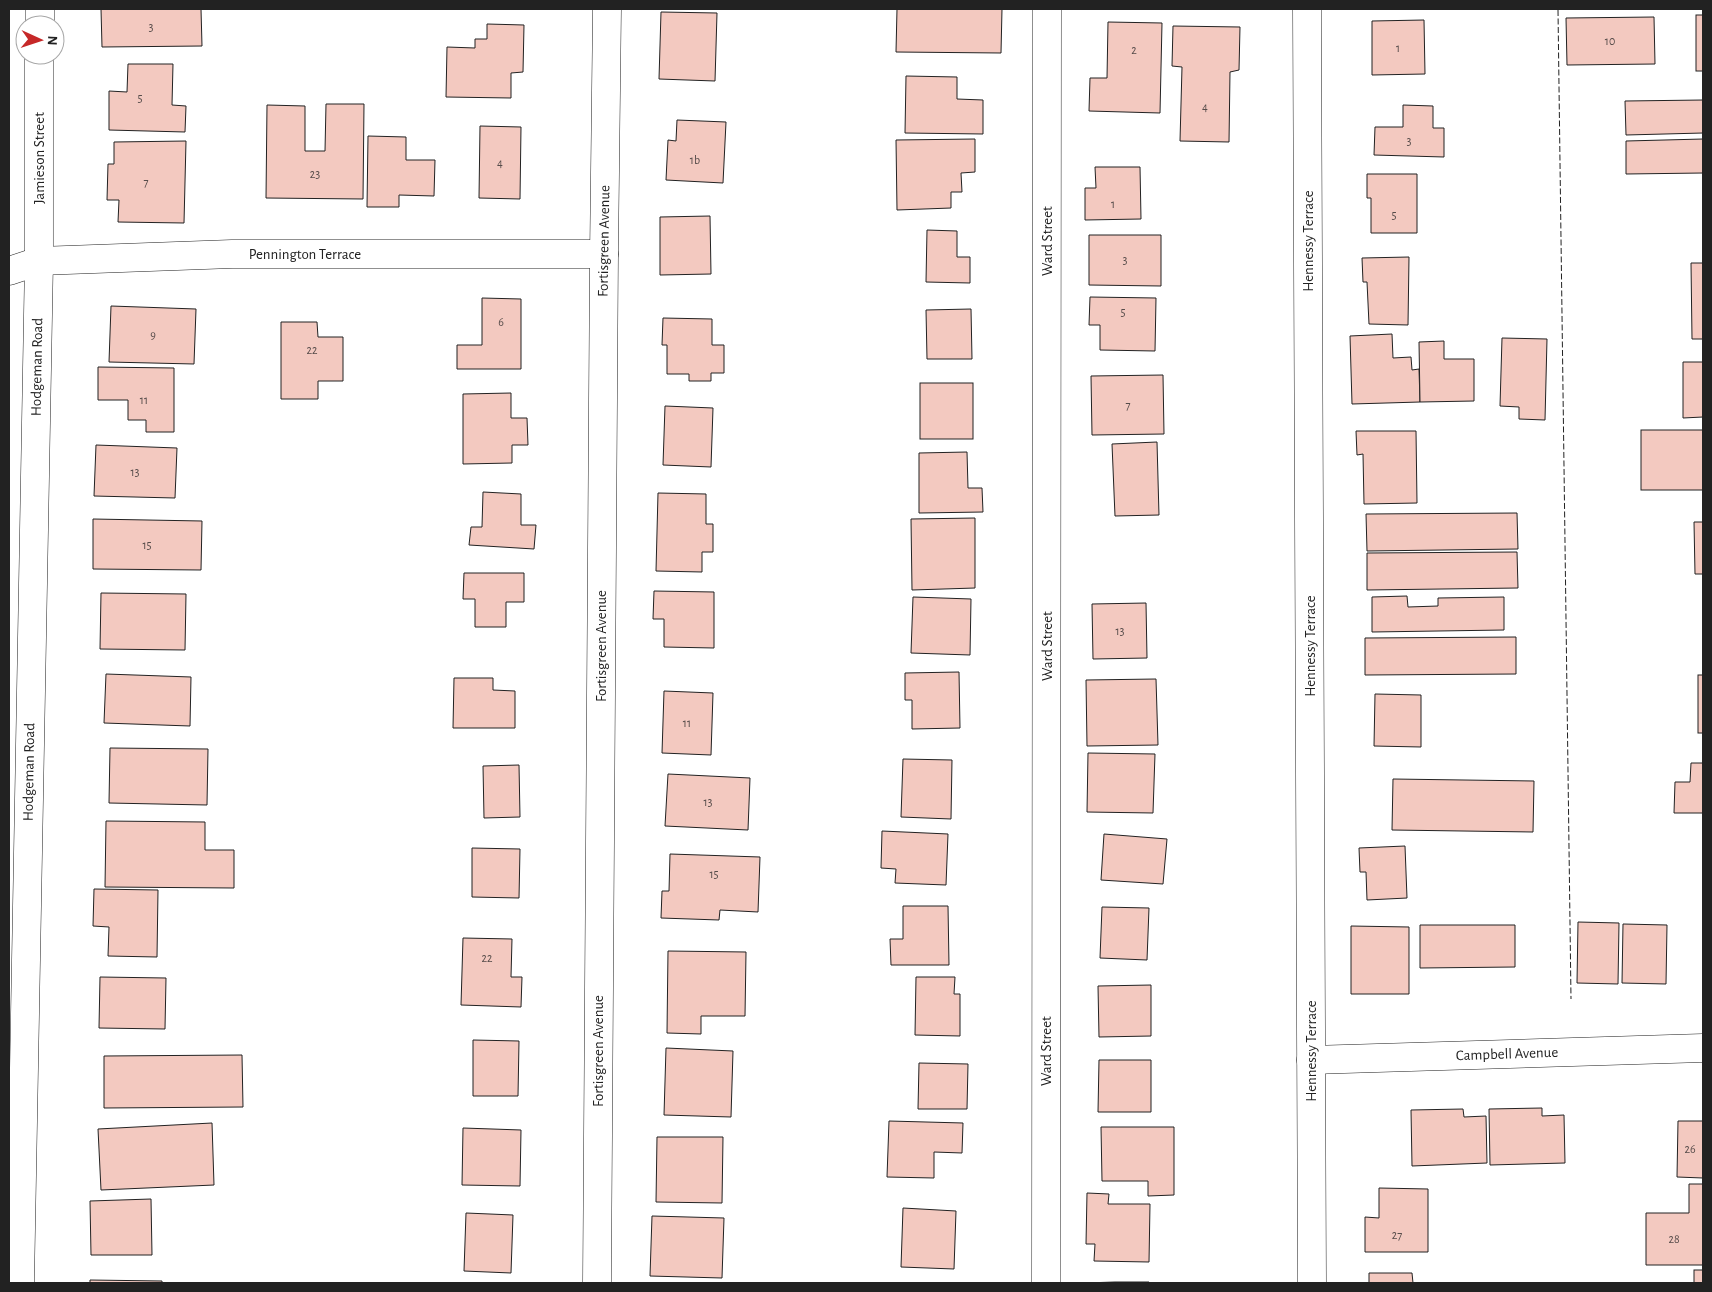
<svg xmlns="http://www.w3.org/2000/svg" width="1712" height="1292" font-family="'Alegreya Sans',sans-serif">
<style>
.building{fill:#f3c9c0;stroke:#222}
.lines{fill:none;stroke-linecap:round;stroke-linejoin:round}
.street-casing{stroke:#222;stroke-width:29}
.street{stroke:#fff;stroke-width:28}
.fence{stroke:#222;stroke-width:1;stroke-dasharray:6 2.5;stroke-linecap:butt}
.labels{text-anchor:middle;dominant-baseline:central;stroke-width:4;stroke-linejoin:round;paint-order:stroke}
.number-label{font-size:12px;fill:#564c4a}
.street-label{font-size:15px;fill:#222;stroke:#fff}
</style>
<rect width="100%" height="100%" fill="#fff"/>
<g class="building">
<polygon points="101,9 201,9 202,46 102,47"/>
<polygon points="897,9 1002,9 1001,53 896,52"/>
<polygon points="661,12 717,13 715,81 659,79"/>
<rect x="1696" y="15" width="7" height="56"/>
<polygon points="1654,17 1655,64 1567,65 1566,18"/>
<polygon points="1424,20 1425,74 1372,75 1372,21"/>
<polygon points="1108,22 1162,23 1160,113 1089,111 1090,78 1107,78"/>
<polygon points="487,24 524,25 523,72 511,73 511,98 446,97 447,47 475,48 475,39 487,39"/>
<polygon points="1173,26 1240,27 1239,70 1230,72 1229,142 1180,141 1182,67 1172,66"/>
<polygon points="128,64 173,64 172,105 186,106 185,132 109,130 109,91 127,92"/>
<polygon points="906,76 957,77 957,99 983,100 983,134 905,133"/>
<polygon points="1703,100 1703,133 1626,135 1625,101"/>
<polygon points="326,104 364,104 363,199 266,198 267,105 305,106 305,151 325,151"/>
<polygon points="1403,105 1433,106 1433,128 1444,128 1444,157 1374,155 1375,127 1403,127"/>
<polygon points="677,120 726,122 723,183 666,180 668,140 676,141"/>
<polygon points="480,126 521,127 520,199 479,198"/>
<polygon points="368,136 406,137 406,160 435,160 434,196 399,195 399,207 367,207"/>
<polygon points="975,139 975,172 961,173 962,192 951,192 951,208 897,210 896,140"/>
<polygon points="1703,139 1703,173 1626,174 1626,141"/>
<polygon points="186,141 184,223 118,222 119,200 107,200 108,164 114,164 114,142"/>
<polygon points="1095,167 1140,167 1141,219 1085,220 1085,188 1096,188"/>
<polygon points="1367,174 1417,174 1417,233 1371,233 1371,198 1367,198"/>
<polygon points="710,216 711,274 660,275 660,217"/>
<polygon points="927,230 957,231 957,257 970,257 970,283 926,282"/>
<polygon points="1089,235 1161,235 1161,286 1089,285"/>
<polygon points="1409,257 1408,325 1369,324 1367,282 1363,282 1362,258"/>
<polygon points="1691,263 1703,263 1703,339 1692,339"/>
<polygon points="1090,297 1156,298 1155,351 1100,350 1100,325 1089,325"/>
<polygon points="482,298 521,299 521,369 457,369 457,345 482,345"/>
<polygon points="111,306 196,309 194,364 109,362"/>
<polygon points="971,309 972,359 927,359 926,310"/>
<polygon points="663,318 712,319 712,345 724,345 724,373 711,373 711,381 689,381 689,374 667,374 667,345 662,345"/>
<polygon points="281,322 317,322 318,337 343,337 343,381 318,381 318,399 281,399"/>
<polygon points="1392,334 1393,358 1411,357 1412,370 1419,369 1420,402 1352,404 1350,336"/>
<polygon points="1502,338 1547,339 1545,420 1519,419 1519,407 1500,406"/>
<polygon points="1444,341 1444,359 1474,359 1474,401 1420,402 1419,342"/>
<polygon points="1683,362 1703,362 1703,417 1683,418"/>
<polygon points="98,367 174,368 174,432 146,432 146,420 128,420 128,400 98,400"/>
<polygon points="1163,375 1164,434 1092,435 1091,376"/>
<rect x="920" y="383" width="53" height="56"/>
<polygon points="511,393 511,418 527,418 528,445 512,445 512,463 463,464 463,394"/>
<polygon points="665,406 713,408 711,467 663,465"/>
<rect x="1641" y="430" width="62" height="60"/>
<polygon points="1356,431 1416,431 1417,503 1364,504 1363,454 1357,455"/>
<polygon points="1157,442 1159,515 1115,516 1112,444"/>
<polygon points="96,445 177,448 175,498 94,496"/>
<polygon points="967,452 968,488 982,488 983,512 919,513 919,453"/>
<polygon points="483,492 521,494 521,525 536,525 534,549 469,545 471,527 482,527"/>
<polygon points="658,493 706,494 706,524 713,524 713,552 702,552 702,572 656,571"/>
<polygon points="1517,513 1518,549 1367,551 1366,514"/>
<polygon points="975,518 975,588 912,590 911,519"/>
<polygon points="93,519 202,521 201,570 93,569"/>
<polygon points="1694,522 1703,522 1703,574 1695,574"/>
<polygon points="1517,552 1518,588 1367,590 1367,553"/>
<polygon points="464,573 524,573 524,602 506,602 506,627 475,627 475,599 463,599"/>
<polygon points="654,591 714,592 714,648 664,647 664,619 653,619"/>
<polygon points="101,593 186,594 185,650 100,649"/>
<polygon points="1407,596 1408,607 1438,606 1438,598 1504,597 1504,630 1372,632 1372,597"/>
<polygon points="913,597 971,599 970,655 911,653"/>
<polygon points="1146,603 1147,658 1093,659 1092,604"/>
<polygon points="1516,637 1516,674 1365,675 1365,638"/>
<polygon points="959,672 960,728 912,729 912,700 905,700 905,673"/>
<polygon points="106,674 191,677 190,726 104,723"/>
<rect x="1698" y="675" width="5" height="58"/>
<polygon points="454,678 493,678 493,690 515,691 515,728 453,728"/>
<polygon points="1156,679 1158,745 1087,746 1086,680"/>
<polygon points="664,691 713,693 711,755 662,753"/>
<polygon points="1375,694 1421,695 1421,747 1374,746"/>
<polygon points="110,748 208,749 207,805 109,803"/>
<polygon points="1088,753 1155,754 1153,813 1087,812"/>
<polygon points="903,759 952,760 951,819 901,817"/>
<polygon points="1691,763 1703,763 1703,813 1674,813 1675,782 1690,782"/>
<polygon points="519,765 520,817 484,818 483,766"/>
<polygon points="668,774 750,778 748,830 665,826"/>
<polygon points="1393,779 1534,781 1533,832 1392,830"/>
<polygon points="106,821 205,822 205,850 234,850 234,888 105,887"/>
<polygon points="882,831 948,834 946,885 895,883 896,869 881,868"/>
<polygon points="1104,834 1167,839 1163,884 1101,880"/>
<polygon points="1405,846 1407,898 1367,900 1366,872 1360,872 1359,848"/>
<polygon points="472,848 520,849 519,898 472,897"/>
<polygon points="670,854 760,857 758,912 720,910 719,920 661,918 662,891 669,891"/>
<polygon points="94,889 158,890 157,957 108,956 109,927 93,926"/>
<polygon points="903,906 948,906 949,965 891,965 890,939 903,939"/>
<polygon points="1102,907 1149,908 1147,960 1100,958"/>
<polygon points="1578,922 1619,923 1618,984 1577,983"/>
<polygon points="1623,924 1667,925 1666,984 1622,983"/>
<polygon points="1420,925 1515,925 1515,967 1420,968"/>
<polygon points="1351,926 1409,927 1409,994 1351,994"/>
<polygon points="463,938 512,939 511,977 522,977 521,1007 461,1005"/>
<polygon points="668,951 746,952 745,1016 701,1016 701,1034 667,1033"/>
<polygon points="100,977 166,978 165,1029 99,1028"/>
<polygon points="916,977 955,977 954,994 960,994 960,1036 915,1035"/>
<polygon points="1151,985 1151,1036 1099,1037 1098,986"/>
<polygon points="473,1040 519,1041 518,1096 473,1096"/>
<polygon points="666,1048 733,1051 731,1117 664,1115"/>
<polygon points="242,1055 243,1107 104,1108 104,1056"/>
<polygon points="1099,1060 1151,1060 1151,1112 1098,1112"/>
<polygon points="919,1063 968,1064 967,1109 918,1109"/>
<polygon points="1542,1108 1542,1116 1564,1115 1565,1163 1490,1165 1489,1109"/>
<polygon points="1463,1109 1464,1117 1486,1116 1487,1163 1412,1166 1411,1110"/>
<polygon points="889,1121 963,1123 962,1153 934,1152 934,1178 887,1177"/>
<polygon points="1678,1121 1703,1121 1703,1178 1677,1177"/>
<polygon points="212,1123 214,1185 101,1190 98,1129"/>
<polygon points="1101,1127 1174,1127 1174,1195 1148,1196 1148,1181 1102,1181"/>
<polygon points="463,1128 521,1130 520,1186 462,1185"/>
<polygon points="657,1137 723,1137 722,1203 656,1202"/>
<polygon points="1689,1184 1703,1184 1703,1265 1646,1265 1646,1213 1689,1213"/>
<polygon points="1379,1188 1428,1189 1428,1252 1365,1252 1365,1217 1379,1218"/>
<polygon points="1087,1193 1109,1194 1108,1204 1150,1204 1149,1262 1094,1261 1095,1244 1086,1244"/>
<polygon points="151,1199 152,1255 91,1255 90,1201"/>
<polygon points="903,1208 956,1211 954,1269 901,1267"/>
<polygon points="466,1213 513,1215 511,1273 464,1271"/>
<polygon points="652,1216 724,1218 722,1278 650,1276"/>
<rect x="1694" y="1270" width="9" height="13"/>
<polygon points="1369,1273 1412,1273 1413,1283 1369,1283"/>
<polygon points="90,1280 162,1281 162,1283 90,1283"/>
<polygon points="1115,1282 1149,1282 1149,1283 1085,1283"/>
</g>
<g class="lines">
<defs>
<g id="street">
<polyline points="1307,9 1312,1283"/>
<polyline points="40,25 40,9"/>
<polyline points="9,271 39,261 232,254 604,254"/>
<polyline points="1311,1060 1703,1048"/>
<polyline points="20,1283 39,261 39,55"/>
<polyline points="597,1283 604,254 607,9"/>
<polyline points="1046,1283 1047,9"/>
</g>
</defs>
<use href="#street" class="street-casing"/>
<use href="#street" class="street"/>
<polyline class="fence" points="1558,10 1571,999"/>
</g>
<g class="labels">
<g class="number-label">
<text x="151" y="27">3</text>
<text x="1610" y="41">10</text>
<text x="1398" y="48">1</text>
<text x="1134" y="50">2</text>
<text x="140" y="98">5</text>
<text x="1205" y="107">4</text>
<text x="1409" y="141">3</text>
<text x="695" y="160">1b</text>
<text x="500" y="163">4</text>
<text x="315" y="174">23</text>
<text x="146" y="182">7</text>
<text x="1113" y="204">1</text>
<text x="1394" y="215">5</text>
<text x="1125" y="260">3</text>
<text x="1123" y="312">5</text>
<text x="501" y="322">6</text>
<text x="153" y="335">9</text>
<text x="312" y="350">22</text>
<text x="144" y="400">11</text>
<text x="1128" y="405">7</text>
<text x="135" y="472">13</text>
<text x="147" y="545">15</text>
<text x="1120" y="631">13</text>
<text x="687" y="723">11</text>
<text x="708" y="802">13</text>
<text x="714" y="874">15</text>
<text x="487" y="958">22</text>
<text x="1690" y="1149">26</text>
<text x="1397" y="1235">27</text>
<text x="1674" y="1239">28</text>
</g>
<g class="street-label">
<text transform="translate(39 158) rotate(-90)">Jamieson Street</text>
<text transform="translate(604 241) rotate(-89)">Fortisgreen Avenue</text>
<text transform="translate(1047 241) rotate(-90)">Ward Street</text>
<text transform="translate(1308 241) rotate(-90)">Hennessy Terrace</text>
<text x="305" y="254">Pennington Terrace</text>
<text transform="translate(37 367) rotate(-89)">Hodgeman Road</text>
<text transform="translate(601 646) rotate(-90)">Fortisgreen Avenue</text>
<text transform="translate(1047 646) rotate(-90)">Ward Street</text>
<text transform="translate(1310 646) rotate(-90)">Hennessy Terrace</text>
<text transform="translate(29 772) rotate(-89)">Hodgeman Road</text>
<text transform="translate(598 1051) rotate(-90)">Fortisgreen Avenue</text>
<text transform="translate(1046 1051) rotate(-90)">Ward Street</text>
<text transform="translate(1311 1051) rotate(-90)">Hennessy Terrace</text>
<text transform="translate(1507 1054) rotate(-2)">Campbell Avenue</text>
</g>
</g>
<rect width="1712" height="1292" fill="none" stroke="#222222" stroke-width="20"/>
<g transform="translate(40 40) rotate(93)"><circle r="24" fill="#ffffff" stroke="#a7a7a7"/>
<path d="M0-4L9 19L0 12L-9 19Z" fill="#c62828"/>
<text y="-8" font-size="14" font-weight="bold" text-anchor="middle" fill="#222222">N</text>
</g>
</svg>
